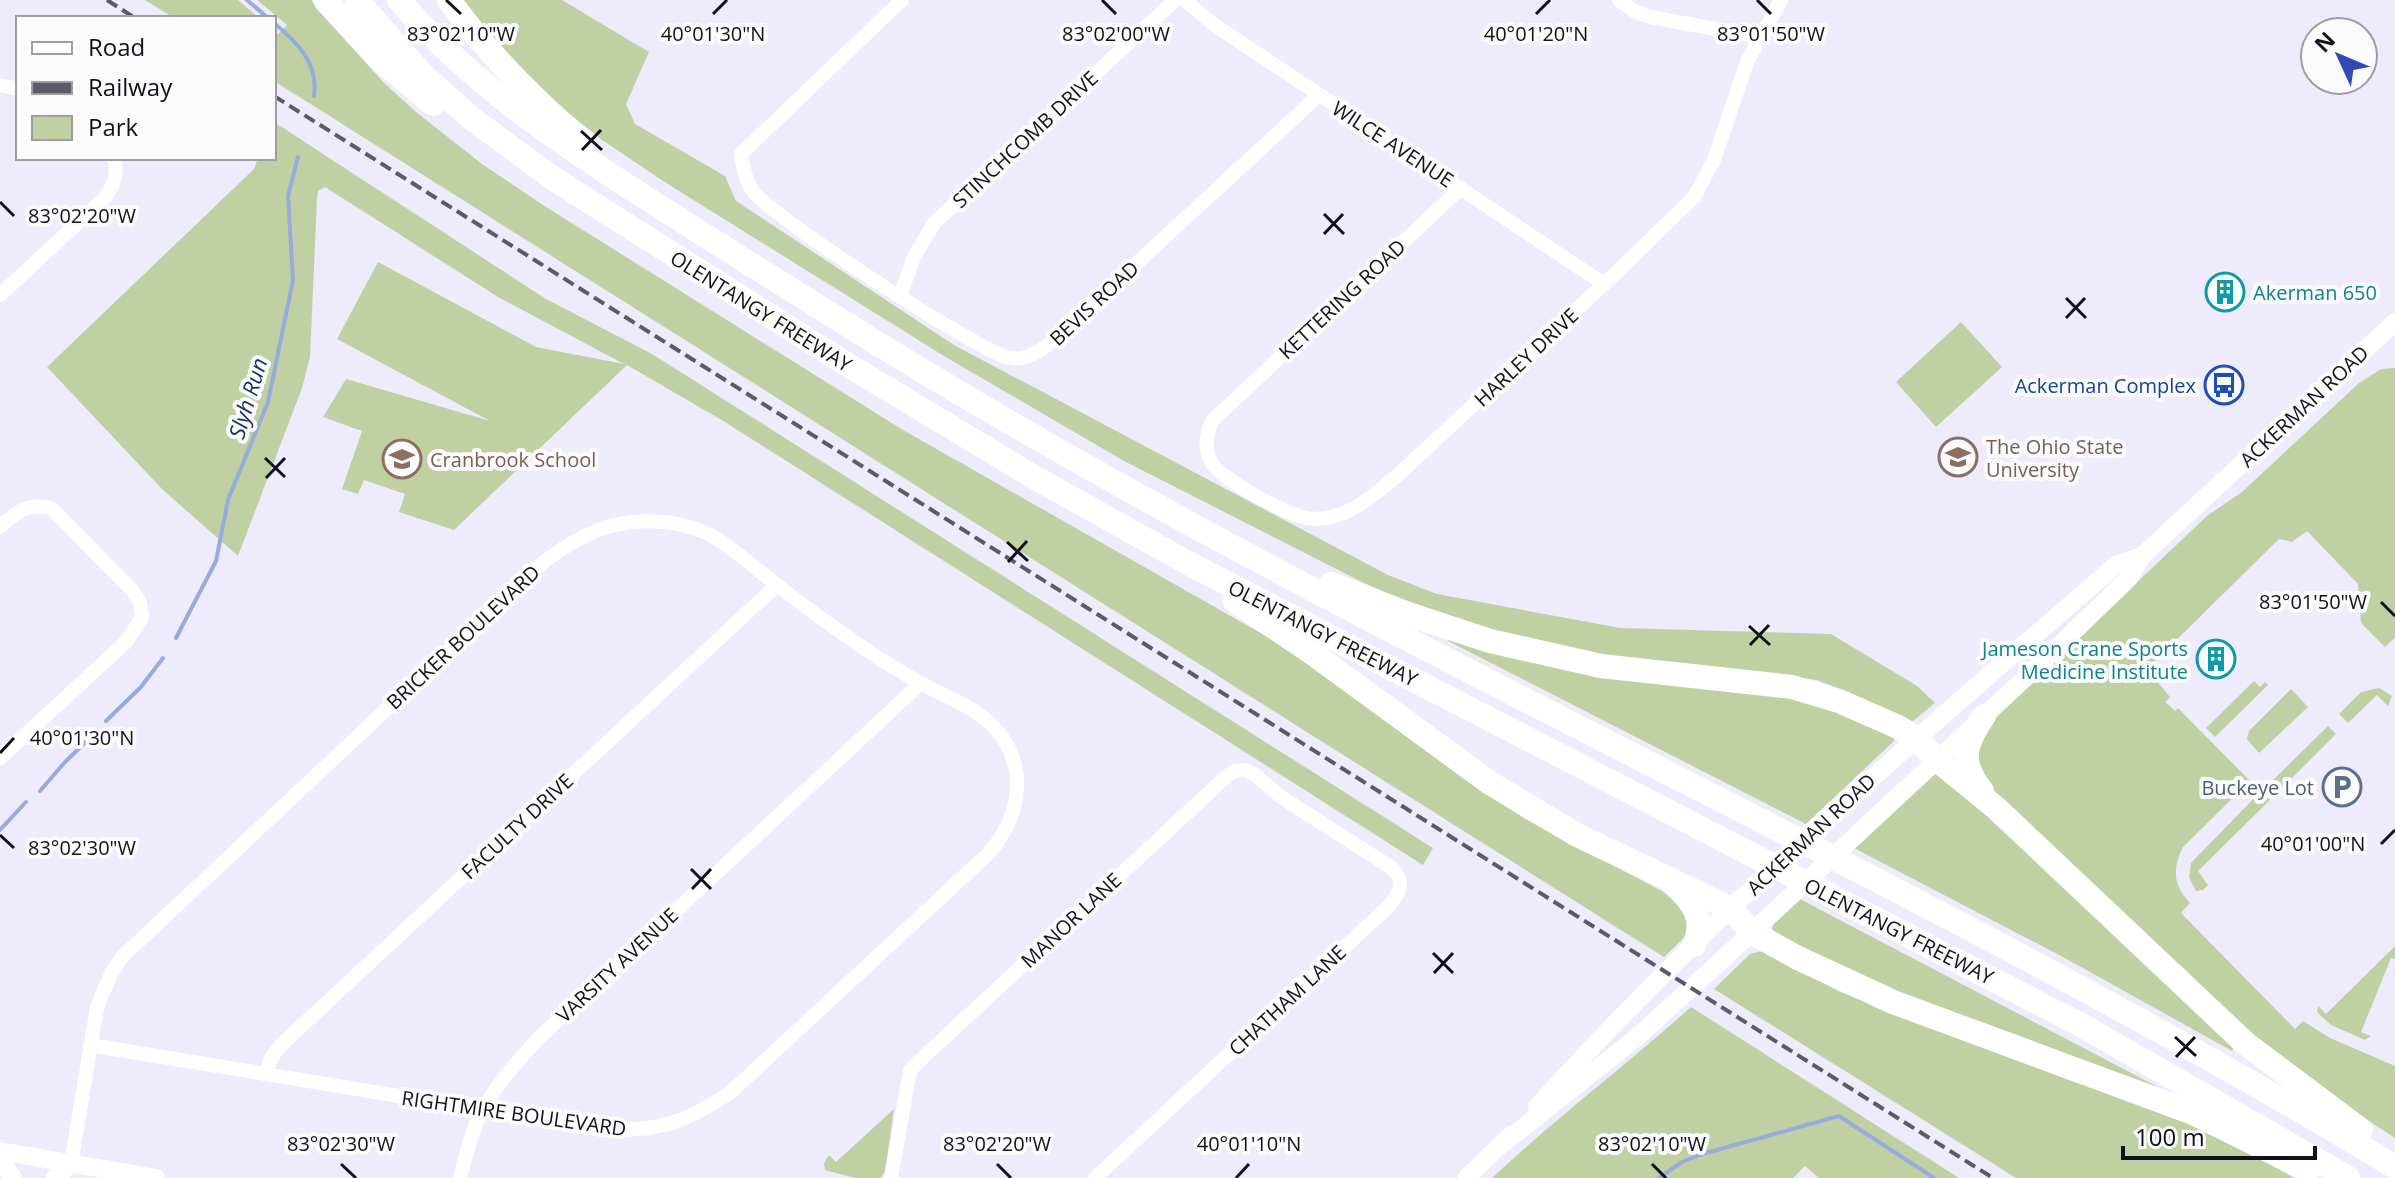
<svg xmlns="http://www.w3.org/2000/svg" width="2395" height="1178" font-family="'Open Sans',sans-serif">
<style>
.green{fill:#c0d0a2}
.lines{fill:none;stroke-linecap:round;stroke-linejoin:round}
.stream{stroke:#97acda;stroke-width:4}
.street{stroke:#fff;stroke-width:14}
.secondary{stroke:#fff;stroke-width:18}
.highway{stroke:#fff;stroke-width:24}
.rail{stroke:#5c5a66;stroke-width:4;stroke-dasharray:12 6;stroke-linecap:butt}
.ticks{fill:none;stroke:#12101a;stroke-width:3}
.labels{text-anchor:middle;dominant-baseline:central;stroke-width:8;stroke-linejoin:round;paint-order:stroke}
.street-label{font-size:20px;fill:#12101a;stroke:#fbfbfb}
.culture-label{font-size:20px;fill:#0d838f;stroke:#fbfbfb;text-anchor:start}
.transit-label{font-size:20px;fill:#164399;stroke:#fbfbfb;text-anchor:end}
.education-label{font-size:20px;fill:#785e54;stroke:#fbfbfb;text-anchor:start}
.service-label{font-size:20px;fill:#4e5e75;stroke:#fbfbfb;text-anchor:end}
.water-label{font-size:22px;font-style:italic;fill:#192f66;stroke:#fbfbfb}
.ticks-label{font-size:20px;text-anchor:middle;fill:#12101a;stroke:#fbfbfb;stroke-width:8;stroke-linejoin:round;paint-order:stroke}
</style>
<rect width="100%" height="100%" fill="#eeebfd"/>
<g class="green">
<polygon points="145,0 238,0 259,18 174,18"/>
<polygon points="257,0 311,0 383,82 416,112 482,164 546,207 903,430 1310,661 1468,781 1525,819 1677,899 1692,912 1686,936 1664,957 1651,949 274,81 274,31 278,34 287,25"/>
<polygon points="461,0 562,0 649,52 626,104 635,124 725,176 736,201 954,345 1388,575 1437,594 1620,628 1831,634 1917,686 1935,703 1913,721 1904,721 1845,691 1817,680 1754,672 1664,665 1519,640 1398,598 1362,582 1124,461 944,356 663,181 602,140 535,86"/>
<polygon points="274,122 546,299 652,354 1433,848 1423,865 725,422 627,365 454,530 399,512 405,494 364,480 358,494 342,489 362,431 323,417 346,379 490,421 337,339 378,262 536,347 624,364 498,297 325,187 318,191 317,198 310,357 302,388 238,556 163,490 47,367 254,169 258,158 274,158"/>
<polygon points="1961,322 2002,367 1936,427 1896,382"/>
<path d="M2395,368V638L2385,647L2364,626L2361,622L2358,584L2307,531L2292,542L2279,539L2147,669L2170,697L2165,702L2175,711L2178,708L2250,781L2183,847C2172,870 2173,884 2190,903L2181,913L2295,1029L2303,1021L2330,1038L2395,1066V1138L2341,1103L2275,1054L1981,782L1975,743L2003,709L2207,516L2242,492L2359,383L2381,369Z"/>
<polygon points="1451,635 1809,700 1894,737 1894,741 1806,824 1448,641"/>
<polygon points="2254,681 2260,687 2265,682 2268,685 2215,737 2206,728"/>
<polygon points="2379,688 2392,696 2388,706 2377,695 2348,723 2339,714 2361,692"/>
<polygon points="2291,689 2308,707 2259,753 2247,739 2249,731"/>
<polygon points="2328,726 2336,734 2273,797 2265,788"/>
<polygon points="1943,770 2234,1047 2232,1051 2063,957 1852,847 1936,771"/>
<polygon points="2261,791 2270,800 2198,871 2208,885 2203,890 2196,891 2189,877 2191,863"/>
<polygon points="1798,898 2156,1086 2155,1089 1904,998 1777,936 1772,929 1774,921"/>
<polygon points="2395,946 2395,959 2391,958 2361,1032 2371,1036 2365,1040 2331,1025 2317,1012 2318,1006 2326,1014"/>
<polygon points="1767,950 1838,991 1933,1027 2114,1090 2232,1143 2294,1178 2016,1178 1714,989 1750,954"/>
<path d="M1691,1007L1959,1178H1819L1805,1166L1793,1178H1492C1556,1118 1625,1066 1691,1007Z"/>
<polygon points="894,1109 885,1171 881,1178 855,1178 825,1170 824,1163 829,1155 836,1162"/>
</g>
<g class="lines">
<g class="stream">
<polyline points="247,0 268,18"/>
<path d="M274,23C297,42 319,64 314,96"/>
<polyline points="176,638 216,561 228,500 268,402 293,280 288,196 298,157"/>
<polyline points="106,721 141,687 163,658"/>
<polyline points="40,791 65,762 92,736"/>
<polyline points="0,830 26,802"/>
<polyline points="1659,1178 1682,1162 1699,1155 1839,1116 1934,1178"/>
</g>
<g class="street">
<path d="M902,0L741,154C743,166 745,180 752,190C768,215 978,351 1009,358C1024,361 1036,353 1048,345L1319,95"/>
<polyline points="1185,0 1213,24 1604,284"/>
<polyline points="1619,0 1634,11 1650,17 1759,37"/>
<polyline points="0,85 18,89"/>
<path d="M1461,188L1213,420C1206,433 1204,448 1211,462C1220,479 1287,515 1307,518C1312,519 1320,519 1326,518C1355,513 1378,492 1400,473L1617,272L1694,197L1714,160L1747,62L1781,0"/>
<path d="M0,295L105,198C113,185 119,174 114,158"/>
<polyline points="900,296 914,257 934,223 1175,0"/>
<path d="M0,527C17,511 28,503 51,508L133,591L140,603L142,617L127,641L0,758"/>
<polyline points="266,1074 271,1058 281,1045 777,585"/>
<path d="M71,1164L97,1007L112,972L122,957L545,561C581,534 616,517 662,522C679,523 700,529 714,537C737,551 756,569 777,585C821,619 873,657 922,684C950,699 983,709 1002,737C1029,776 1017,820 989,853L731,1092C685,1123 659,1131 604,1130L90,1045"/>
<path d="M460,1178C465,1160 469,1141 476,1124C490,1091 515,1064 539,1038L921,683"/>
<path d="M891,1178L908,1082L910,1071L917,1063L1227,776L1235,771L1245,770L1254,774L1281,797L1392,868C1406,883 1400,893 1388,907L1095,1178"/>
</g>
<g class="secondary">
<path d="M1537,1107C1714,910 1916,738 2116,565L2142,556"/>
<polyline points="1505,1142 1636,1038 1722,960 2038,666 2129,578 2142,556 2395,322"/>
<polyline points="0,1151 156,1178"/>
<polyline points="0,1161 13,1178"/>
<polyline points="55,1178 71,1164"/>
<polyline points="1466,1178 1512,1134"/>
</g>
<g class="highway">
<polyline points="325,0 377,57 433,104"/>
<polyline points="357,0 421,73 471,118 554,179 843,362 1032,476 1186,562 2081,1025 2348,1178"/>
<path d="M399,0C468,81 554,139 643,196C705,236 768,275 830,314C1334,631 1887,859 2395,1167"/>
<path d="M449,0C487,53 533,99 582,141"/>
<polyline points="1331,584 1408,614 1490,641 1601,666 1792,687 1839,701 1896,726 1915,737 1937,760 1996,808 2245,1043 2361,1130"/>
<polyline points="1235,601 1311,652 1490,783 1577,835 1732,909 1751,932 1798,958 1893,1002 2193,1113 2308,1170"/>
<path d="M1982,791C1959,762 1964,745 1984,716"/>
<path d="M1674,885C1693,901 1706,920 1694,945"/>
</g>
<g class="rail">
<polyline points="107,0 135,18"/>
<polyline points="274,96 1993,1178"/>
</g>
</g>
<path class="ticks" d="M446,0L461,14M1102,0L1116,14M1757,0L1771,14M713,14L727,0M1536,14L1550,0M581,131L602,150M582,150L601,130M0,202L14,216M1324,214L1344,234M1324,234L1343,214M2066,298L2086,318M2066,318L2085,298M265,458L285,477M266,478L285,458M1007,542L1028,561M1008,562L1027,541M2381,602L2395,616M1749,626L1770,645M1750,645L1769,625M0,753L14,738M0,835L14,848M2381,844L2395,830M691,869L711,889M692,889L711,869M1433,953L1453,973M1434,973L1453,953M2175,1037L2196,1056M2176,1057L2195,1037M341,1164L356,1178M997,1164L1011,1178M1652,1164L1666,1178M1236,1178L1249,1164"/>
<defs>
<symbol id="building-ring" viewBox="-11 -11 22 22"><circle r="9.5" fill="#fbfbfb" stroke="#0f9aa8" stroke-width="1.5"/><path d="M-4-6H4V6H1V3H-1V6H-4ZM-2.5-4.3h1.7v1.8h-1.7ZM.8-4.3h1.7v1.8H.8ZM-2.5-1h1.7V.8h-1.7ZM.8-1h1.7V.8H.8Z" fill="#0f9aa8"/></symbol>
<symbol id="bus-ring" viewBox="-11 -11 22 22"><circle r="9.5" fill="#fbfbfb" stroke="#1a4fb4" stroke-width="1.5"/><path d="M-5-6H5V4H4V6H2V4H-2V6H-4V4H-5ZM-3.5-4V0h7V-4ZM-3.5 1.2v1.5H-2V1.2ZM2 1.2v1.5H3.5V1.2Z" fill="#1a4fb4"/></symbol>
<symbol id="university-ring" viewBox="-11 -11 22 22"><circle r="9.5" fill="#fbfbfb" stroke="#8d6e63" stroke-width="1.5"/><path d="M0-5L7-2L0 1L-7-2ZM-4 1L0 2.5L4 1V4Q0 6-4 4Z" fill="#8d6e63"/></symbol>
<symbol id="school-ring" viewBox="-11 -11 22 22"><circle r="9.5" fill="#fbfbfb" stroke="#8d6e63" stroke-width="1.5"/><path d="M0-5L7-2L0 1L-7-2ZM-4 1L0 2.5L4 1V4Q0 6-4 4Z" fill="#8d6e63"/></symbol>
<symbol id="parking-ring" viewBox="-11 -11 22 22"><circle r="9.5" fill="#fbfbfb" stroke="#5c6f8a" stroke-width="1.5"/><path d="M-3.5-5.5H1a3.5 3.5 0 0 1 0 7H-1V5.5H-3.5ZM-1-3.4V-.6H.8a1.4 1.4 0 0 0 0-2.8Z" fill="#5c6f8a"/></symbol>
</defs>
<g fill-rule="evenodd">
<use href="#building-ring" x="2203" y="270" width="44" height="44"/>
<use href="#bus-ring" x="2202" y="363" width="44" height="44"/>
<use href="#university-ring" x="1936" y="435" width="44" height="44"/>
<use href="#school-ring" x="380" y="437" width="44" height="44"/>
<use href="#building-ring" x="2194" y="637" width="44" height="44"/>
<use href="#parking-ring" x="2320" y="765" width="44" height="44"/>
</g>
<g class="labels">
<g class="street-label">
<text transform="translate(1025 139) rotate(-43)">STINCHCOMB DRIVE</text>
<text transform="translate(1393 144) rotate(33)">WILCE AVENUE</text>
<text transform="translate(1342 299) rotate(-43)">KETTERING ROAD</text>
<text transform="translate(1094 303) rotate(-43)">BEVIS ROAD</text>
<text transform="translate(761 311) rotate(32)">OLENTANGY FREEWAY</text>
<text transform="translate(1526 357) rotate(-43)">HARLEY DRIVE</text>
<text transform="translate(2304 406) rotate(-43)">ACKERMAN ROAD</text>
<text transform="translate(1323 633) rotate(27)">OLENTANGY FREEWAY</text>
<text transform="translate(463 637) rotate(-43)">BRICKER BOULEVARD</text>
<text transform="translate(517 826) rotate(-43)">FACULTY DRIVE</text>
<text transform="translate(1811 834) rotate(-43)">ACKERMAN ROAD</text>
<text transform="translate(1071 920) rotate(-43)">MANOR LANE</text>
<text transform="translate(1899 931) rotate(27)">OLENTANGY FREEWAY</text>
<text transform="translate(617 965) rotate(-43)">VARSITY AVENUE</text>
<text transform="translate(1287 1000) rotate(-43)">CHATHAM LANE</text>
<text transform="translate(514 1113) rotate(8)">RIGHTMIRE BOULEVARD</text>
</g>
<g class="culture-label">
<text x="2253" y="292">Akerman 650</text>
<text x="2188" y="648" text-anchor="end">Jameson Crane Sports<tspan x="2188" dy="23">Medicine Institute</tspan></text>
</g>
<g class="transit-label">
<text x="2196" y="385">Ackerman Complex</text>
</g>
<g class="education-label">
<text x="1986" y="446">The Ohio State<tspan x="1986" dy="23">University</tspan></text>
<text x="430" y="459">Cranbrook School</text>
</g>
<g class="service-label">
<text x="2314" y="787">Buckeye Lot</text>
</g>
<g class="water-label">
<text transform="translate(247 398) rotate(-73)">Slyh Run</text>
</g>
</g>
<g class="ticks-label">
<text x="461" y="41">83°02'10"W</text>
<text x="1116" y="41">83°02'00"W</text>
<text x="1771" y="41">83°01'50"W</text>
<text x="713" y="41">40°01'30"N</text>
<text x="1536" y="41">40°01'20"N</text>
<text x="82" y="223">83°02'20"W</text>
<text x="2313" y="609">83°01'50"W</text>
<text x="82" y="745">40°01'30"N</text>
<text x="2313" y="851">40°01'00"N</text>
<text x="82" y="855">83°02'30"W</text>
<text x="1249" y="1151">40°01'10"N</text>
<text x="341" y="1151">83°02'30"W</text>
<text x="997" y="1151">83°02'20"W</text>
<text x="1652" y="1151">83°02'10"W</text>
</g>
<rect x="16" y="16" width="260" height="144" fill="#fbfbfb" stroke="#9e9da1" stroke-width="2"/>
<rect x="32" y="42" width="40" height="12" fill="#ffffff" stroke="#9e9da1" stroke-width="2"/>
<text x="88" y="56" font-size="24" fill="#12101a">Road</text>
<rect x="32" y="82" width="40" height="12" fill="#5c5a66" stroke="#9e9da1" stroke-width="2"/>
<text x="88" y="96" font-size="24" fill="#12101a">Railway</text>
<rect x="32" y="116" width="40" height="24" fill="#c0d0a2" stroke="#9e9da1" stroke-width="2"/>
<text x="88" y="136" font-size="24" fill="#12101a">Park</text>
<g transform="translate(2339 56) rotate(314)"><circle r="38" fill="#fbfbfb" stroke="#9e9da1" stroke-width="2"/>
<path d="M0-6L14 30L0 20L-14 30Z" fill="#3448ba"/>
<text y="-12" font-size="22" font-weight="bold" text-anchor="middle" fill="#12101a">N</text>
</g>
<path d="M2123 1146v12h192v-12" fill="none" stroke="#12101a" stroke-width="4"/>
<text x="2135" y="1146" font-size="24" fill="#12101a" stroke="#fbfbfb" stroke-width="6" paint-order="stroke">100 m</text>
</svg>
